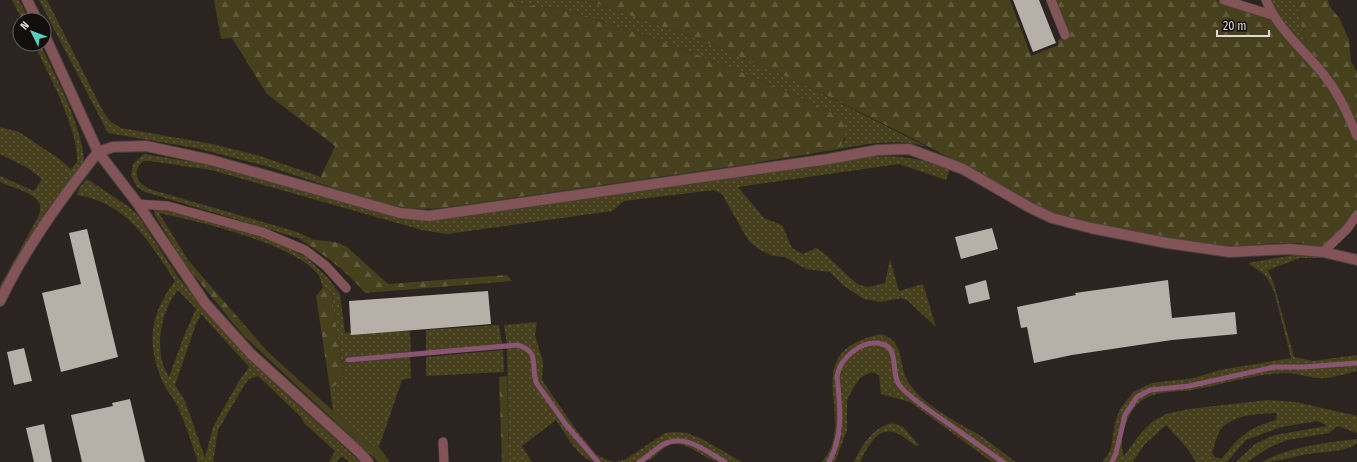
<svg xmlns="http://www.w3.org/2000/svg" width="1357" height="462" font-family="'Fira Sans Condensed',sans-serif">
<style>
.grass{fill:url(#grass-dots);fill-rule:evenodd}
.forest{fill:url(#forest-firs)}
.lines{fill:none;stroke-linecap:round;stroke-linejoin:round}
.stream{stroke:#895572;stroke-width:5}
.building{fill:#b7b0a9}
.service-casing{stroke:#48413e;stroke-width:10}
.minor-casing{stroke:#48413e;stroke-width:12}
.service{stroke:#825357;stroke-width:9}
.minor{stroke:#825357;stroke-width:10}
</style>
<defs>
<pattern id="grass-dots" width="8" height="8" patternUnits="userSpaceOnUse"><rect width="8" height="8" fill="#46401d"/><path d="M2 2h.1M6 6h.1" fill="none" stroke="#605b3d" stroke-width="1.8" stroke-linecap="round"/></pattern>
<pattern id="forest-firs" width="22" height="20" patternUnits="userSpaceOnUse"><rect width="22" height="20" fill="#46401d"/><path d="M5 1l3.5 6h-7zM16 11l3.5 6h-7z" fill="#605b3d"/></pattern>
</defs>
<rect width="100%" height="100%" fill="#2c2421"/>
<g class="grass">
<polygon points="12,0 19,0 29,20 22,20"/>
<polygon points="39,0 47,0 104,113 111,122 121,128 212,144 260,156 321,177 318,183 270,167 196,148 108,133"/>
<path d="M507,0H579L592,2L701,40L803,84L927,147C899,138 867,144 839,149L845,139L838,117L830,111L730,67L633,31L567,10L526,5Z"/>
<polygon points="1269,0 1296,0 1307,51 1289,33"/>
<path d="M34,44H40C56,78 82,124 84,162L0,295V286L38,217C40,212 42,206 38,201C33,193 9,186 0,182V176L34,191L42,179L28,168L0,154V127L19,132L58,158L71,169L77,162C80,133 47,71 34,44Z"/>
<path d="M144,154L211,165L401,217L437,220L869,157C898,154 923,159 950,169L946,180L899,164L738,187L764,218L782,225L792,248L803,254L816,248C833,257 852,286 867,287C873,287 880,284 885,283L890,259L899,291L923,284L936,327L908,301L902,298L881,302L864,299L844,286L830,272L806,269L785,257L773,256L760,250L750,242L744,233L722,194L714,190L624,201L612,211L447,234L422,230L211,170L150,161H143C132,172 136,182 149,189L297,232L312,239L298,238L145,192L137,187L131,176L133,164Z"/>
<path d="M87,179L129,207L137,214L178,277L245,356L360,462H349L343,457L339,458L337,462H329L335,451L305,424L300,416L258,376L249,379L245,384L218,430L213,462H198C192,444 186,425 178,407C173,397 165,389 161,378C146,340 151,313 175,281C149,242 128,203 77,195L80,187ZM178,290L196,309L184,336L169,377C153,353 160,311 178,290ZM201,314L249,367L239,381L213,427L205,458L185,401L175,385L196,324Z"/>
<path d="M154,209L179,213L223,225L279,243L306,257L328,278L340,294L345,333L410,331L411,352L346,358V363L410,357L411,378L402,380L379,447L372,446L333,411L330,389L344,379L331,291L323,288C322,284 321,280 319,276C297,244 197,221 159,213L188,260L183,262L155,215Z"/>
<polygon points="1300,254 1332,258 1300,258 1268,270 1273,281 1294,357 1313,361 1357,355 1357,361 1303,366 1274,366 1189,385 1149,389 1136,396 1129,405 1124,415 1115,452 1110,462 1103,462 1103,460 1107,457 1111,448 1115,422 1120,409 1133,392 1152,383 1194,378 1220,370 1291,358 1274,291 1266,276 1248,263"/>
<path d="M537,322L535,335L543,362L542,380L577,431L597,455L607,460L615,462L626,459L665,433L675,432L687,433L702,439L742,462H727L694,443L683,439H672L657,447L636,462H600L568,425L538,383C529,362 545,341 507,345L504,325Z"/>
<polygon points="499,325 502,344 426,351 426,330"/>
<path d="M881,334C908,342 896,368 911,386C928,408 957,422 981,436C993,444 1004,453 1015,462H1006C985,447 964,433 943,418C929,408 912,398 900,385C890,373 902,348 883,343C862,337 839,358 836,376C839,407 843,434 828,462H822C861,418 792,353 881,334Z"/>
<path d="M876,345C901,345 886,375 899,388C927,415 969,439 1001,462H992L910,402L881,394L879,375L872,372L861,377L854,387L847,400V430L835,462H830C845,435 841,407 838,377C841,358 858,347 876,345Z"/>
<path d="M517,346L530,352C534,363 531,373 536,384L566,427L597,462C580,462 565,433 556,420L522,446L532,462H509L507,347Z"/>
<polygon points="503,350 504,372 426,376 426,357"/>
<path d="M1357,364V371C1345,374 1330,379 1318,378C1307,377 1296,373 1285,373C1253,374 1222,385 1191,390C1177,392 1160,391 1146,398C1129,406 1117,439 1124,456L1140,434L1152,422L1166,414L1189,409L1268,400L1296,402L1357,416V433L1338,426L1329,433L1287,440L1270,447L1247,462H1236L1255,444L1275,435L1327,426L1318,421L1281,427L1246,440L1227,462H1196L1187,448L1166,425L1145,444L1133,462H1113L1117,453L1126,415L1131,406L1138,398L1150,391L1189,387L1274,368L1303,369ZM1277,413L1276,420C1244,430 1242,435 1221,459L1215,457L1212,453C1214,446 1217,435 1221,429C1233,414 1259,414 1277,413Z"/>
<path d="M892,423L903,427L919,445L915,446C887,420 875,431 860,462H854C862,445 873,427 892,423Z"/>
<path d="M1357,439V444C1342,452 1324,452 1308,454C1291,457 1279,462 1262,462C1291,446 1325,443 1357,439Z"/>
<path d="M673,441C692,442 706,453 722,462C706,462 694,445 676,444C661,444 656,462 641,462L659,449Z"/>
</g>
<g class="forest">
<path d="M214,0H507L526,5L567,10L633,31L730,67L830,111C847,123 850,131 839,149L749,164L441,208C399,213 358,195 318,183L335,146L267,94L232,38L221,39Z"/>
<polygon points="579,0 1010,0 1031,56 1058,45 1058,40 1067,36 1053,0 1216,0 1270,16 1326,82 1345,116 1357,142 1357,211 1345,227 1323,248 1300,243 1282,243 1233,246 1215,245 1152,236 1058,216 1042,210 964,165 898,131 803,84 701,40 592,2"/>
<polygon points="1296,0 1328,0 1330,7 1340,19 1349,40 1351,61 1357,72 1357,129 1307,51"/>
<path d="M298,238L335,242L347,247L388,284L507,275L512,281L365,293C346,270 323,254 298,238Z"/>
<polygon points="188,260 268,352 372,446 379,447 390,462 378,462 243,335 183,262"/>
<polygon points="323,288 331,291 344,379 330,389 316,296"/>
<polygon points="507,376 509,462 502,462 499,377"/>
</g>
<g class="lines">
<g class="stream">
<path d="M348,360L517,345C542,352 529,365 537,384L567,426L598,462"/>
<path d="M639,462C648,457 655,449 664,444C685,433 707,452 725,462"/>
<path d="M829,462C844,434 840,407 837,376C840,358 862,339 882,344C900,348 890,375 900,386C911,399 929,410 943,420C963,434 983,448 1003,462"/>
<polyline points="1112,462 1116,453 1125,415 1137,397 1150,390 1189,386 1274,367 1303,367 1357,363"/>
</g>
</g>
<g class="building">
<polygon points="1013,0 1039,0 1056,43 1033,52"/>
<polygon points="992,228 998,249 961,259 955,237"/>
<polygon points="87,229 118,357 61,372 42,293 81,284 69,233"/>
<polygon points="986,280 990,299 969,304 965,286"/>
<polygon points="1168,280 1172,318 1235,312 1237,334 1172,340 1072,355 1034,363 1027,327 1021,328 1017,307 1076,295 1075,293"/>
<polygon points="488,291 491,324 351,335 349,301"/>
<polygon points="24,348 32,381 14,385 7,352"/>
<polygon points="130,399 145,462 82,462 71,415 113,406 112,403"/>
<polygon points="44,424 52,462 34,462 26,428"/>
</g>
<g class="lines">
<defs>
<g id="service">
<polyline points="1051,0 1065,35"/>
<polyline points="1224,0 1272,15"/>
<path d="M1266,0C1279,32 1307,52 1327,79C1340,96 1349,117 1357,136"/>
<polyline points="138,204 168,206 262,232 305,250 326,266 346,288"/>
<polyline points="1323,252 1347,229 1357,215"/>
<polyline points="443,442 444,462"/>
</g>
<g id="minor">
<polyline points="27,0 37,20"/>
<polyline points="44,34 98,152 138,204 205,303 251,354 359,452 368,462"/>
<path d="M0,301C26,247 61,199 98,152L113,147L146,146L211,160L400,213L429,216L829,159L878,150L909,149L963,169L1029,207L1052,218L1091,228L1167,243L1230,252L1289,249L1323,252L1357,260"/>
</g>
</defs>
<use href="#service" class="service-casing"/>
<use href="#minor" class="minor-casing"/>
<use href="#service" class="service"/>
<use href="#minor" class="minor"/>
</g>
<g transform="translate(32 32) rotate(312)"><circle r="19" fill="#120e0d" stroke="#635f5d"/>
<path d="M0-3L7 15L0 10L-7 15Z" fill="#59cebf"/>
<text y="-6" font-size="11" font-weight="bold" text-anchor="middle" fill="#ddd8d6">N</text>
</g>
<path d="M1217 30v6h52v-6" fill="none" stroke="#ddd8d6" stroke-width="2"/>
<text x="1223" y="30" font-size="12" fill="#ddd8d6" stroke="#120e0d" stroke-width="3" paint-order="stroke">20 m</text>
</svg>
